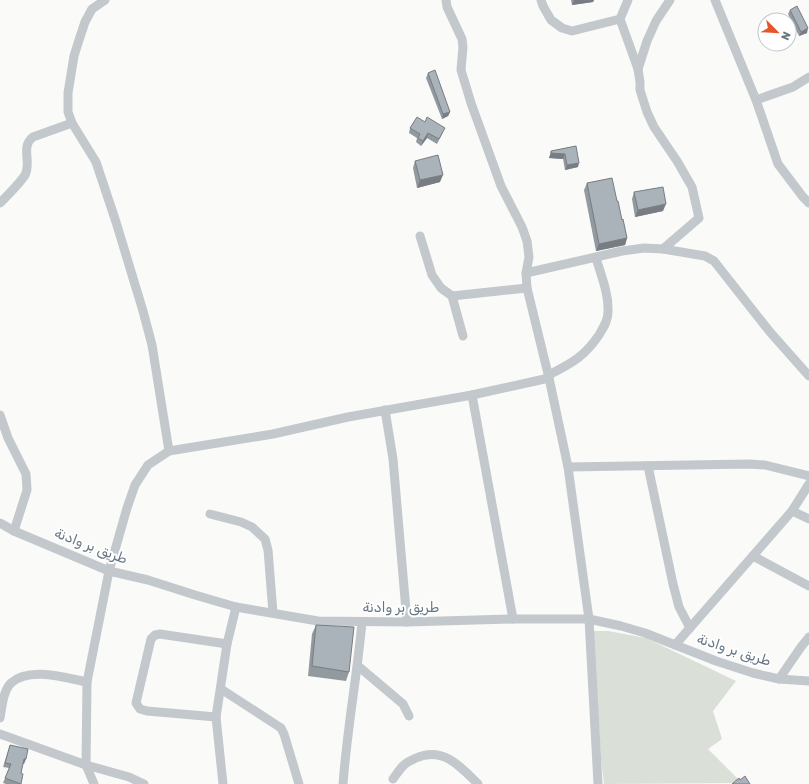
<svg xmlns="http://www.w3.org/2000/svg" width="809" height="784" font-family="Rubik,Cairo,sans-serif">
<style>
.green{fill:#dadfd7}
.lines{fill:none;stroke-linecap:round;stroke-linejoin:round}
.minor{stroke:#c3c8cc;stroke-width:9}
.wall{fill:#929a9f}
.shaded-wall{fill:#777d82}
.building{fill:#aab3b9;stroke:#777d82}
.labels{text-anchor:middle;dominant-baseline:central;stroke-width:4;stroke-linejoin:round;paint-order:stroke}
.street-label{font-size:14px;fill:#657683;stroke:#fff}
</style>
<rect width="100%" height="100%" fill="#fafaf8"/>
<polygon class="green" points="593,631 608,631 646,638 736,681 713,711 722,739 708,749 742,783 604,784 601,758"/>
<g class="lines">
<g class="minor">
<polyline points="105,0 92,9 85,22 79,40 74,56 68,93 68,112 72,123 96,162 116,222 143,311 152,345 169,451"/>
<polyline points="446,0 447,7 462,39 463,47 461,70 471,103 501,186 522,227 527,241 529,257 526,273 527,288 549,378 568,467 589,619 598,784"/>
<polyline points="541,0 543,6 551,20 562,28 572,31 620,19 638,69"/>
<polyline points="715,0 756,100 778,164 803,197 809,203"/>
<polyline points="620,19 628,0"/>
<polyline points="756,100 793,87 809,77"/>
<path d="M0,203C7,196 20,183 25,175C32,162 20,147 33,137L72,123"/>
<polyline points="420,236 432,275 441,288 452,296 527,288"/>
<polyline points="663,249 699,218 692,187 677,161 654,127 647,112 640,90 640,82 638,69 647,41 656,21 670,0"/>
<polyline points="526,273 622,251 644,248 663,249 705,256 714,261 770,332 809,376"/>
<polyline points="452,296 463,336"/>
<path d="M549,375C572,363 584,357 599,335C603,328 608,321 608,312C609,294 601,275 596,258"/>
<polyline points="472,395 513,619"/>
<polyline points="385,410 393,459 407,622"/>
<polyline points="0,415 8,438 26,474 27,490 14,531"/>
<polyline points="648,466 673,584 679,607 690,628"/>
<polyline points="568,467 749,464 765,465 809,476"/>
<polyline points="792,511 809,519"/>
<polyline points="210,514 241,522 252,527 265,539 268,550 273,613"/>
<polyline points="0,523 14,531 109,571 148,580 195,595 236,607 318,621 407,622 513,619 589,619 621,626 645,633 716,661 753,673 779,679 809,681"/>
<polyline points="753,556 809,586"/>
<polyline points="675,645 792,511 809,484"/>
<polyline points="358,666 403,704 409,716"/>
<polyline points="779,679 801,647 809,637"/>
<polyline points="221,689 281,728 284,734 299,784"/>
<polyline points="216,717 147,711 140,709 136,703 151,639 155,635 160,634 227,644"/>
<path d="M0,718C2,707 3,691 11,683C29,666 66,678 87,682"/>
<polyline points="0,734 86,765 129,777 144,784"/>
<path d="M393,779C396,775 399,770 403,766C406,762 412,760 416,758C443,746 460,766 478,784"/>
<polyline points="94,784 86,765 87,682 109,571 127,508 135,485 148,465 169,451 273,434 348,417 472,395 549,378"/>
<polyline points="223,784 216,717 227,644 236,607"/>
<path d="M343,784C347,730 357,676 362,622"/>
</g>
</g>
<g class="wall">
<polygon points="571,0 594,0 593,2 572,5"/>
<polygon points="790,10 807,33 799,36 788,14"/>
<polygon points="428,73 450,112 448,116 442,119 426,78"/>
<polygon points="425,122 443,132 437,144 427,138 421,146 416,142 417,138 409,133 410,128"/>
<polygon points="576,146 578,167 565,170 563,159 549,158 551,151"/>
<polygon points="415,161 440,182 417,188 413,168"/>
<polygon points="587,183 617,201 627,238 625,245 596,251 584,190"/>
<polygon points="634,192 663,211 635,217 632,199"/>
<polygon points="316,625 349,672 346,681 308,676 312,634"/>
<polygon points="10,745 24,764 23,764 21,773 21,784 6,784 3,783 9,768 3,767"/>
</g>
<g class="shaded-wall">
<polygon points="574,0 594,0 593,2 572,5"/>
<polygon points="808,28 807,33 799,36 801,32"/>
<polygon points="450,112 448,116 442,119 443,114"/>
<polygon points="428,133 427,138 421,146 423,141"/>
<polygon points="551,153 565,154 563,159 549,158"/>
<polygon points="579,163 578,167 565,170 567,165"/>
<polygon points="443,175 440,182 417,188 420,180"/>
<polygon points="666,204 663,211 635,217 638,210"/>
<polygon points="627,238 625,245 596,251 599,244"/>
<polygon points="24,759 26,759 24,764 22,764"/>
</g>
<g class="building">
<polygon points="797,6 808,28 801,32 790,10"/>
<polygon points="435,70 450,112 443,114 428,73"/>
<polygon points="417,117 425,122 427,117 445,128 439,139 428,133 423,141 418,138 420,134 410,128"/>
<polygon points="576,146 579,163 567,165 565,154 551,153 551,151"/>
<polygon points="438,155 443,175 420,180 415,161"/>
<polygon points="612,178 617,201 618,201 622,220 623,219 627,238 599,244 587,183"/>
<polygon points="663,187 666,204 638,210 634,192"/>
<polygon points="316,625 354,627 349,672 312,666"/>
<polygon points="10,745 28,749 26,759 24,759 21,773 23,774 21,784 5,778 11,764 5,763"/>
<polygon points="745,776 750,784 732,784 739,778 740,780"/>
</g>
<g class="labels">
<g class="street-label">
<text transform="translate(91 546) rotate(21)">طريق بر وادنة</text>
<text x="401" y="607">طريق بر وادنة</text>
<text transform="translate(734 650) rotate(18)">طريق بر وادنة</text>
</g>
</g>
<g transform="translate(777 32) rotate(114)"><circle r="19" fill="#ffffff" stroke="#c1c8cd"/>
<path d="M0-3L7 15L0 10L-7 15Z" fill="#e4572e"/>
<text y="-6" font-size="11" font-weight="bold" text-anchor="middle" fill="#657683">N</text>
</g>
</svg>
